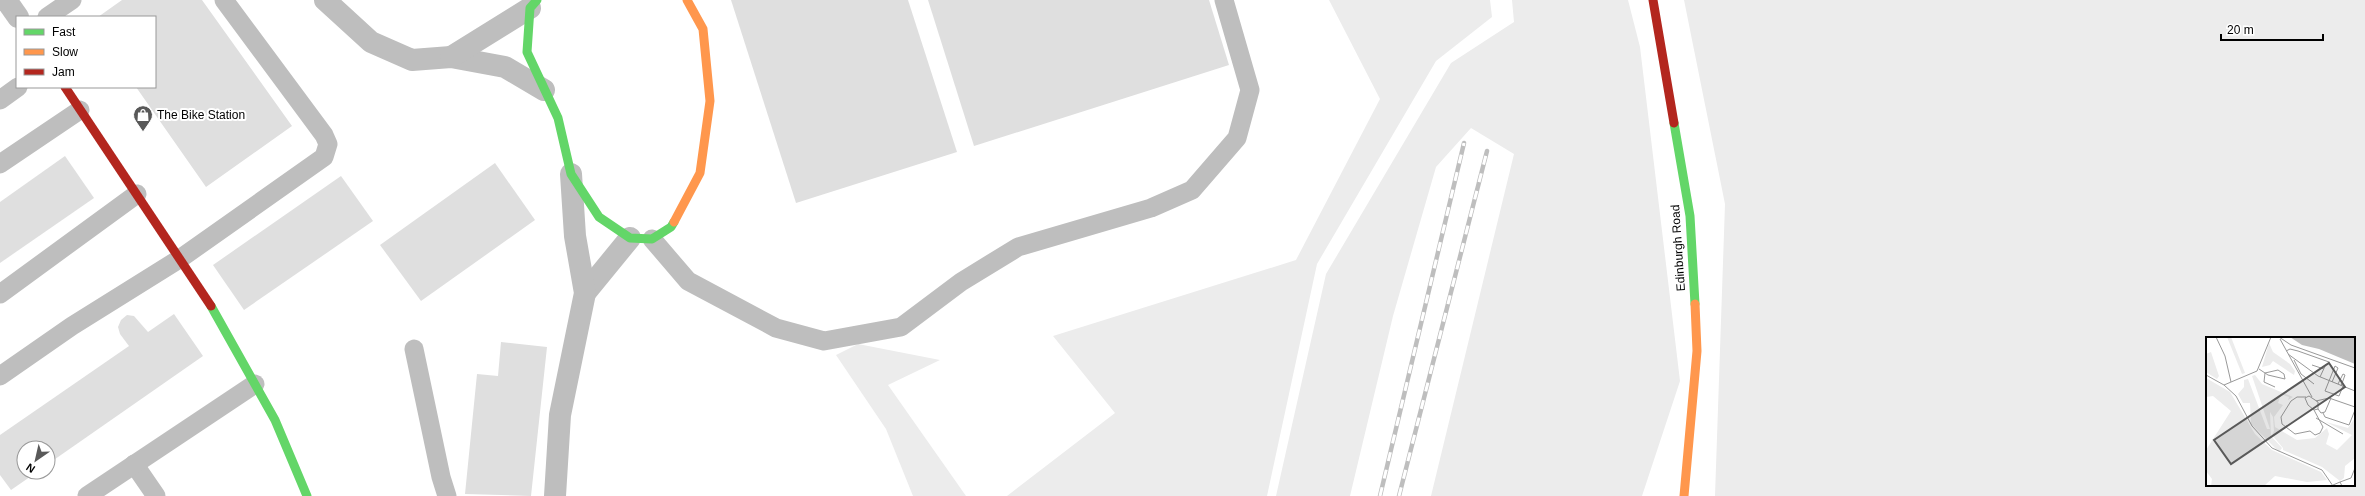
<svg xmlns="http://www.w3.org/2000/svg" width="2365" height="496" font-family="Helvetica,sans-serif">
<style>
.green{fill:#ececec;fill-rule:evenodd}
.building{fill:#dfdfdf}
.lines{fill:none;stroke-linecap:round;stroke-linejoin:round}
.lane{stroke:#bebebe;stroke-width:19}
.street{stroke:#bebebe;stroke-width:22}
.fast{stroke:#63d668;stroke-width:9}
.slow{stroke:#ff974d;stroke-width:9}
.jam{stroke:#b3261e;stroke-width:9}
.rail-casing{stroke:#bebebe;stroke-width:4.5}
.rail{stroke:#fff;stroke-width:3;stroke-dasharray:9;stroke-linecap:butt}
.labels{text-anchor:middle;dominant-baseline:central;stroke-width:4;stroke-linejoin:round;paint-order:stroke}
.poi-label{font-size:12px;fill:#000;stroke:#fff;text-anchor:start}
.street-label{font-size:12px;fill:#000;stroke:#fff}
.inset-road{fill:none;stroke:#999;stroke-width:1}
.view{fill:#595959;fill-opacity:0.15;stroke:#595959;stroke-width:2}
.inset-edge{fill:none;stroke:#000;stroke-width:2}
</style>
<rect width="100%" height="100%" fill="#fff"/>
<g class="green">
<polygon points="1329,0 1490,0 1492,17 1436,61 1317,264 1267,496 1007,496 1115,413 1053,336 1296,260 1380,99"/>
<polygon points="1512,0 1628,0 1640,47 1680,381 1642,496 1431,496 1514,154 1471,128 1436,167 1393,316 1350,496 1276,496 1326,274 1451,63 1514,22"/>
<path d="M1684,0H2365V496H1715L1725,204ZM2207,338H2354V485H2207Z"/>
<polygon points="858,344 940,360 888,385 966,496 913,496 886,429 836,355"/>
</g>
<g class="building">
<polygon points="122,0 202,0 292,126 206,187 136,87 155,87 155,17 98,17"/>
<polygon points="731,0 908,0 957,152 796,203"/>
<polygon points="928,0 1209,0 1229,65 974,146"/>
<polygon points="65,156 94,198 0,263 0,202"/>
<polygon points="495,163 535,220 421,301 380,245"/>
<polygon points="341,176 373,221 244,310 213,265"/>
<polygon points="174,314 203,356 48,464 48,448 24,448 24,472 37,472 11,490 0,475 0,435 129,346 120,334 118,327 121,320 127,315 134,316 148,332"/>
<polygon points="501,342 547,347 531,496 465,494 477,374 498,376"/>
</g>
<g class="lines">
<g class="lane">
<polyline points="47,17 72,0"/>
<polyline points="0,100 18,87"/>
<polyline points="0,164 80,110"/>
<polyline points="652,239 688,281 776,328 824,341 901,327 961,282 1018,247 1151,208 1192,190 1237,138 1250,90 1224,0"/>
<polyline points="0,294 137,194"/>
<polyline points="414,349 441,477 447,496"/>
<polyline points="0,376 72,326 181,258 324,157 328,144 324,135 224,0"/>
<polyline points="134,464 156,496"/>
<polyline points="87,496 255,384"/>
</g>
<g class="street">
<polyline points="6,0 18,17"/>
<polyline points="325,0 371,42 412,60 451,57 505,67 544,90"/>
<polyline points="451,57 530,8"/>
<polyline points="585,293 630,238"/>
<polyline points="555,496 560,415 585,293 575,236 571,174"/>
</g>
<g class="fast">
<polyline points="537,0 530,8 527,52 558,118 571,174 599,217 630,238 652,239 671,227 674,222"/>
<polyline points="1674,123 1690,216 1695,304"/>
<polyline points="211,306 275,420 307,496"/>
</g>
<g class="slow">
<polyline points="674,222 700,173 710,101 703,29 687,0"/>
<polyline points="1684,496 1697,351 1695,304"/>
</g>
<g class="jam">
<polyline points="1653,0 1674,123"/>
<polyline points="65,87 211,306"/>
</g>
<defs>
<g id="rail">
<polyline points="1380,496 1464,143"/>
<polyline points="1399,496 1487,151"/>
</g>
</defs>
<use href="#rail" class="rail-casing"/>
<use href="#rail" class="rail"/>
</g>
<defs>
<symbol id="shop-pin" viewBox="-11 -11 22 30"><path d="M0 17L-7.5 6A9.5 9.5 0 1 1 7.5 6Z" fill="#595959" stroke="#fff"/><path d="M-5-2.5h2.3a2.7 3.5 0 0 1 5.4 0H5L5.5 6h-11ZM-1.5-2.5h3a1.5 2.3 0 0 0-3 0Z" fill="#fff"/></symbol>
</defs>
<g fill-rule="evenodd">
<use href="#shop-pin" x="132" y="104" width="22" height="30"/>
</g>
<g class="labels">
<g class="poi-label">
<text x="157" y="115">The Bike Station</text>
</g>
<g class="street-label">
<text transform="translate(1678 248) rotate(-94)">Edinburgh Road</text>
</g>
</g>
<g transform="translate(2206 337)">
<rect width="149" height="149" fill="#fff"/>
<path d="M21,0H25L39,36L36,37ZM63,6L67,15L84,27L89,34L88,38L67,24L64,28L56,30ZM5,15L13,39L11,42L0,35V17ZM49,38L56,47L87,60L82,63L83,60L75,57L72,66L77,68L68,80L69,90L91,103L109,101L121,91L123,97L120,107L131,113L146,98L120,85L142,91L149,81V121L139,129L138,141L134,144L116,130L77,113V111L66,98L68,94L67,80L64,75L65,99L76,111L73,115L45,87L44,66H37L32,57L38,50V43L42,42L61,92H64L46,39ZM0,41L24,55L49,97L66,113L115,135L121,143L101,145L69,139L58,149H5L6,142L0,134V113L25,74L7,59L0,60Z" fill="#ececec"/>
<path d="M84,0H149V27L113,12L96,8Z" fill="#bfbfbf"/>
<path class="inset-road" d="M10,0L19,19L25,45M73,0L85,8L149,31M74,2L106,60M80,14L84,12L92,14L123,25M82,17L112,39L149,54M88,23L95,37L108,47M106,28L118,32M53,32L62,38L79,42L78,37L72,33L59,36M59,36L58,45L69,50M0,38L18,48L30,59L46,89L66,111L116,133L127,149M114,40L120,27M126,45L132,31L129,29L119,54L133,59L137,49M132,47L137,37L139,38L135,49M18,48L51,34L65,0M103,59L112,65V72L108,73L102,68L99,61ZM100,60H91L85,64L75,80L76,87L89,97L104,94L109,98L114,96L117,90L108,73M110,64L123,61L149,70M112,72L115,76L119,75L125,61M117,76L119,80L143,88L149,73M110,81L137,97M134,145L145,141L149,131M127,148L134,145L136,149"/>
<path class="view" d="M123,26L139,50L25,127L8,103Z"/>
<rect width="149" height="149" class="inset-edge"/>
</g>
<rect x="16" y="16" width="140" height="72" fill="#ffffff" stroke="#999999"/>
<rect x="24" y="29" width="20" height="6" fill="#63d668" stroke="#999999"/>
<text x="52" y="36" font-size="12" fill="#000000">Fast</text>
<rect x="24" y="49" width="20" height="6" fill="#ff974d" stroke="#999999"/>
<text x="52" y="56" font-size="12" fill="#000000">Slow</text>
<rect x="24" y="69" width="20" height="6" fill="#b3261e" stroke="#999999"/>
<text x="52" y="76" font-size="12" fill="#000000">Jam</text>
<g transform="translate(36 460) rotate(214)"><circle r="19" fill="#ffffff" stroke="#999999"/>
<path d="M0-3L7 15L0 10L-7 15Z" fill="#595959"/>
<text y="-6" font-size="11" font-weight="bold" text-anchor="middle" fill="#000000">N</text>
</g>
<path d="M2221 34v6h102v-6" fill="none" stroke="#000000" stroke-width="2"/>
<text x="2227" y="34" font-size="12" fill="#000000" stroke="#ffffff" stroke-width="3" paint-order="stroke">20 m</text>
</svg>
